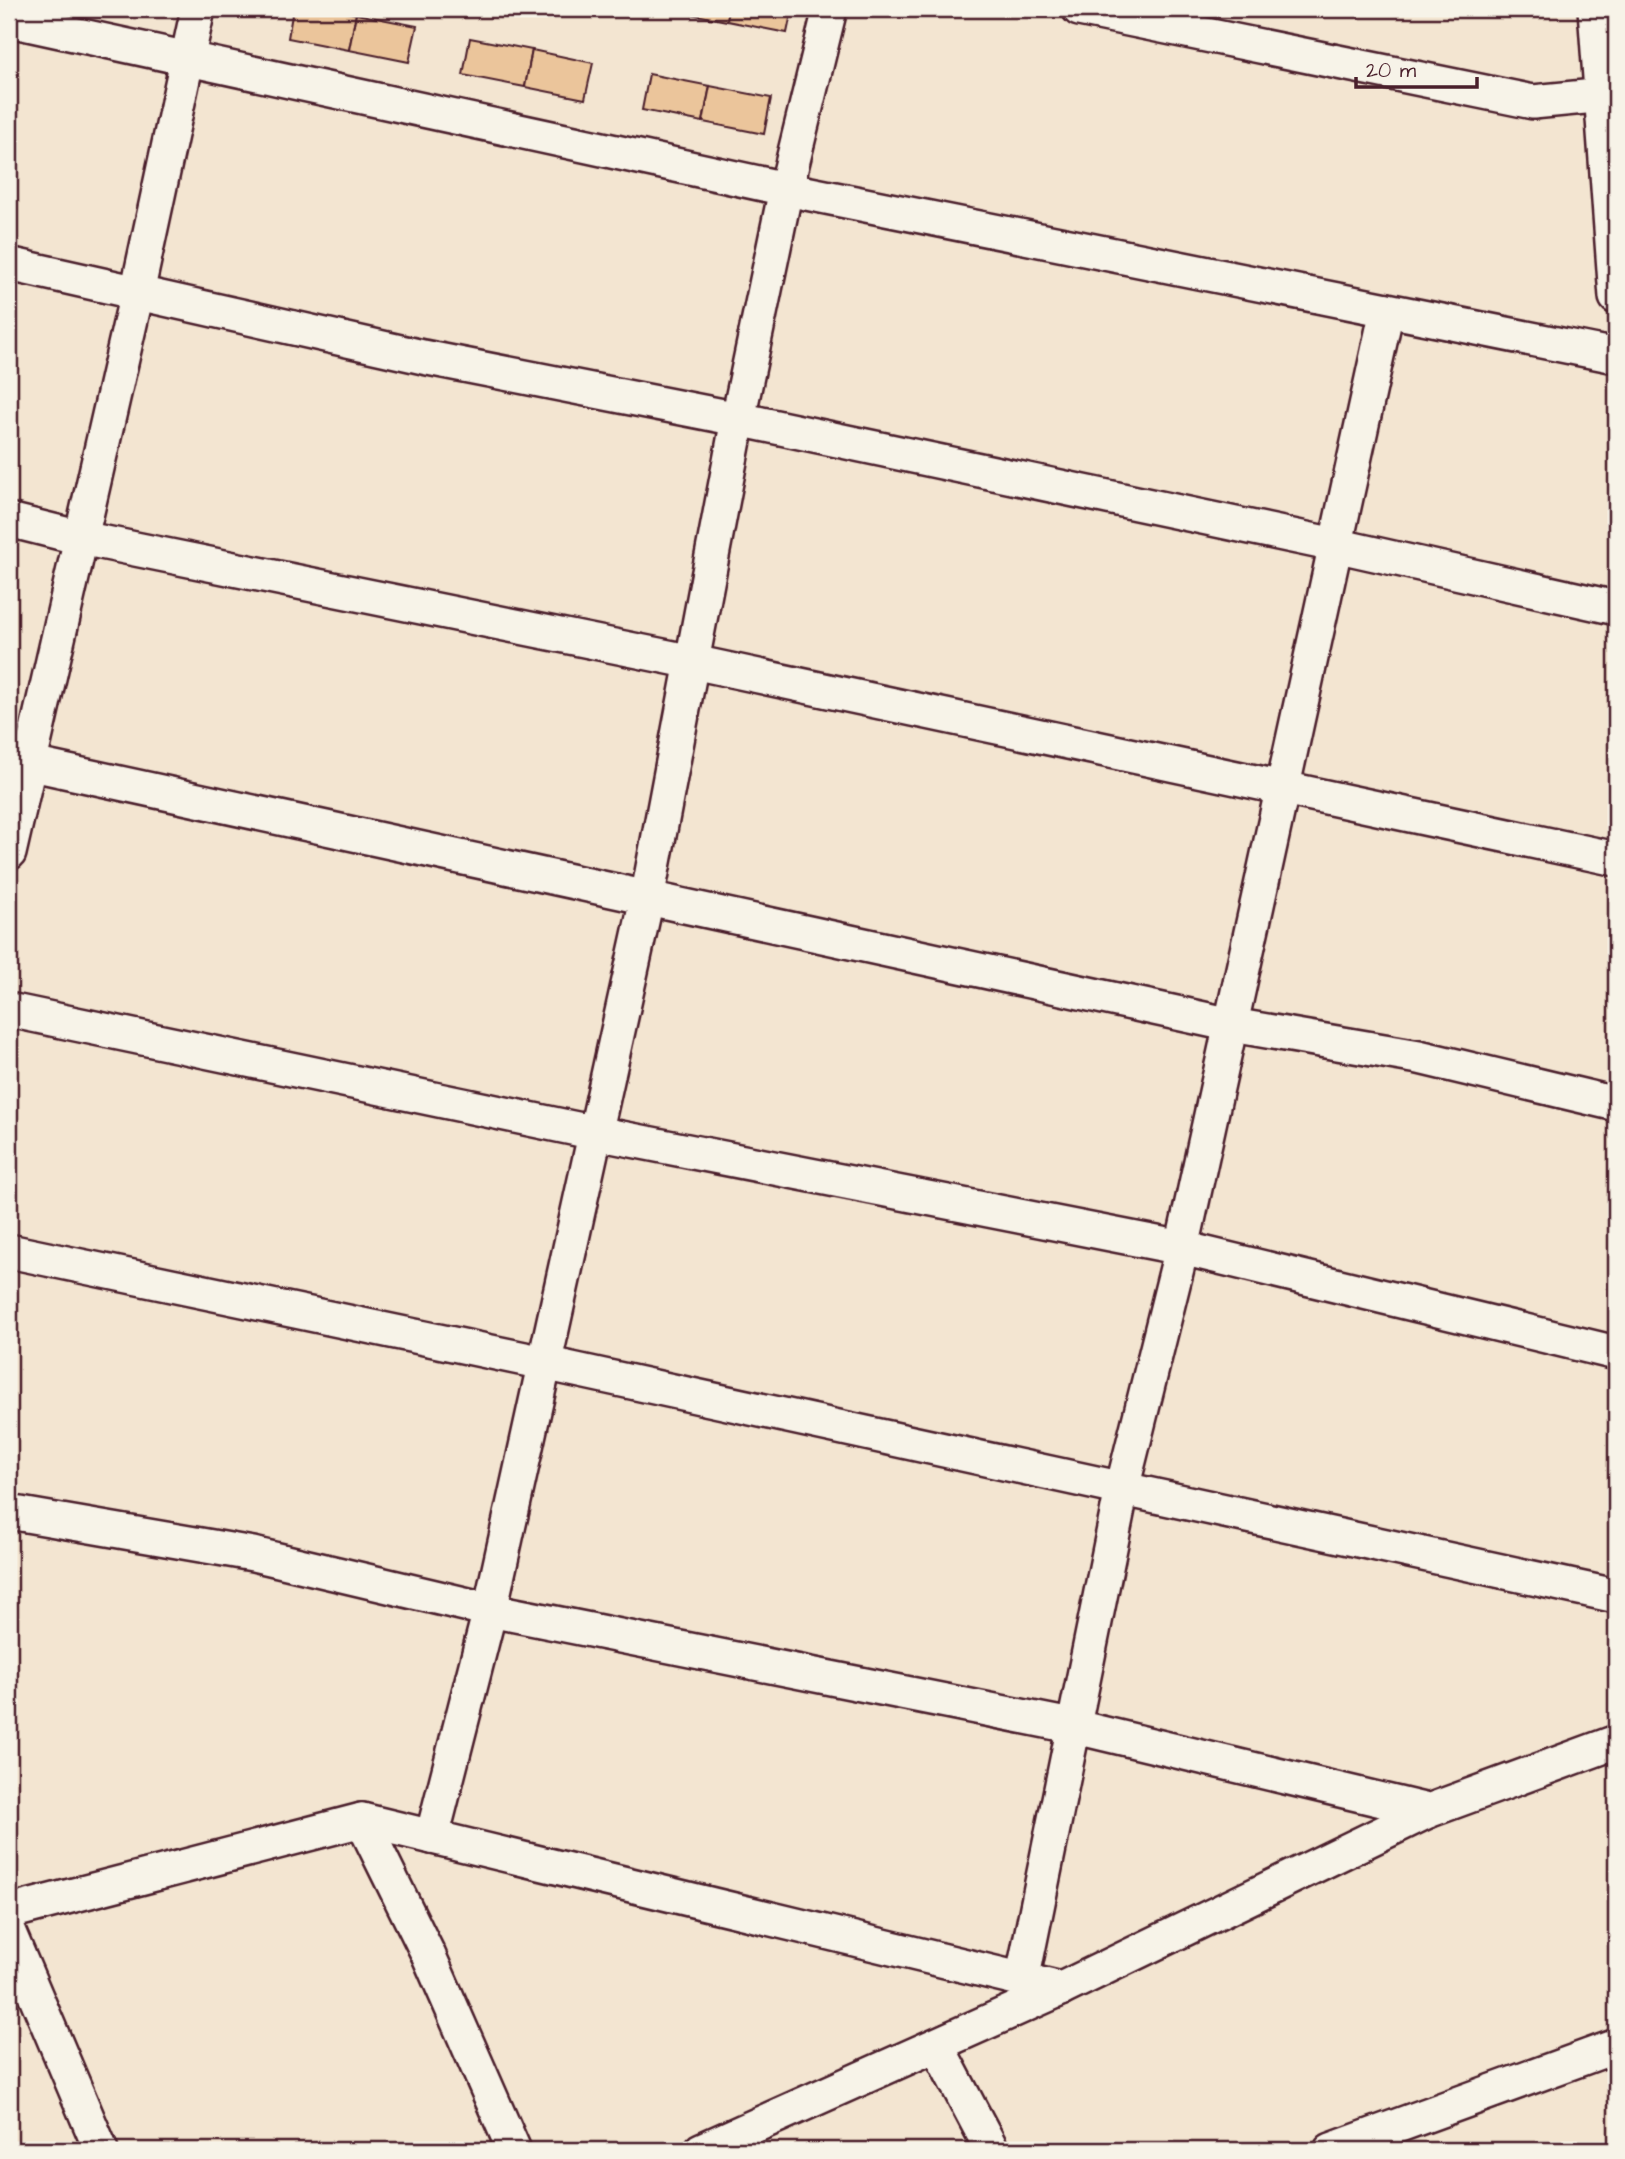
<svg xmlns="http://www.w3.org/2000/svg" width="1625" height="2159" font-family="'Architects Daughter',sans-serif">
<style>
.building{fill:#ebc59b;stroke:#4a1f2b;stroke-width:2}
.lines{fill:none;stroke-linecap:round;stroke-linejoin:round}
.street-casing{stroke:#4a1f2b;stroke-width:38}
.street{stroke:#f7f3e8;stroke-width:33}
</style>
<rect width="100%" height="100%" fill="#f3e5d1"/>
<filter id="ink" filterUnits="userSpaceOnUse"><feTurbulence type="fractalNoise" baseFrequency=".0143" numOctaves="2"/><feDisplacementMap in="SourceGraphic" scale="14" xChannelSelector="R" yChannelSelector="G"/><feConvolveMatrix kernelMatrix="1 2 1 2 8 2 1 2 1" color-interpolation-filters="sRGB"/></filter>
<g filter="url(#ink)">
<g class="building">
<polygon points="293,9 330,9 356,14 349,50 288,38"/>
<polygon points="665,9 729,9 727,21"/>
<polygon points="729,9 792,9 787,33 727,21"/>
<polygon points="356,14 417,26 409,62 349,50"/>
<polygon points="470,38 532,50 525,87 463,75"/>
<polygon points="532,50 593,63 585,99 525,87"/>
<polygon points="649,74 710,86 703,122 642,110"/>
<polygon points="710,86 771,98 764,134 703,122"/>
</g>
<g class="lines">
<defs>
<g id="street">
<polyline points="1079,9 1533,102 1616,94"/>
<polyline points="1595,9 1616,297"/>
<polyline points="9,20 786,189 1616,356"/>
<polyline points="9,264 423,357 738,419 1335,545 1616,608"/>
<polyline points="9,520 81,538 693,662 1616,859"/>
<polyline points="9,759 1232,1025 1419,1057 1616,1104"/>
<polyline points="9,853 137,293 198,9"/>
<polyline points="9,1010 596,1133 1182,1248 1616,1353"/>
<polyline points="9,1251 544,1363 1616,1596"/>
<polyline points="9,1512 253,1554 490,1610 1076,1727 1428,1811"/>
<polyline points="362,1820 429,1956 514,2150"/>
<polyline points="432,1837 490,1610 647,899 738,419 786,189 830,9"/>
<polyline points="9,1912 362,1820 1061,1989"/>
<polyline points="9,1933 101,2150"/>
<polyline points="1022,1981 1122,1489 1182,1248 1387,310"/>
<polyline points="937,2046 992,2150"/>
<polyline points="701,2150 1061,1989 1428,1811 1616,1742"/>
<polyline points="1331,2150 1616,2046"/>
</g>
</defs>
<use href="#street" class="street-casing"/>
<use href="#street" class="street"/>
</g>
</g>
<rect width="1625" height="2159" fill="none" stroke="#f7f3e8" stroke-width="35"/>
<rect x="18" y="18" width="1590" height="2124" fill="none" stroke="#4a1f2b" stroke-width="2.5" filter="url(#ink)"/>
<path d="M1356 77v10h121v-10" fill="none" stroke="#4a1f2b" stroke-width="3.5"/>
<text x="1366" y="77" font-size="21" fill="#4a1f2b" stroke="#f7f3e8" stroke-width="5" paint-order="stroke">20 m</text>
</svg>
